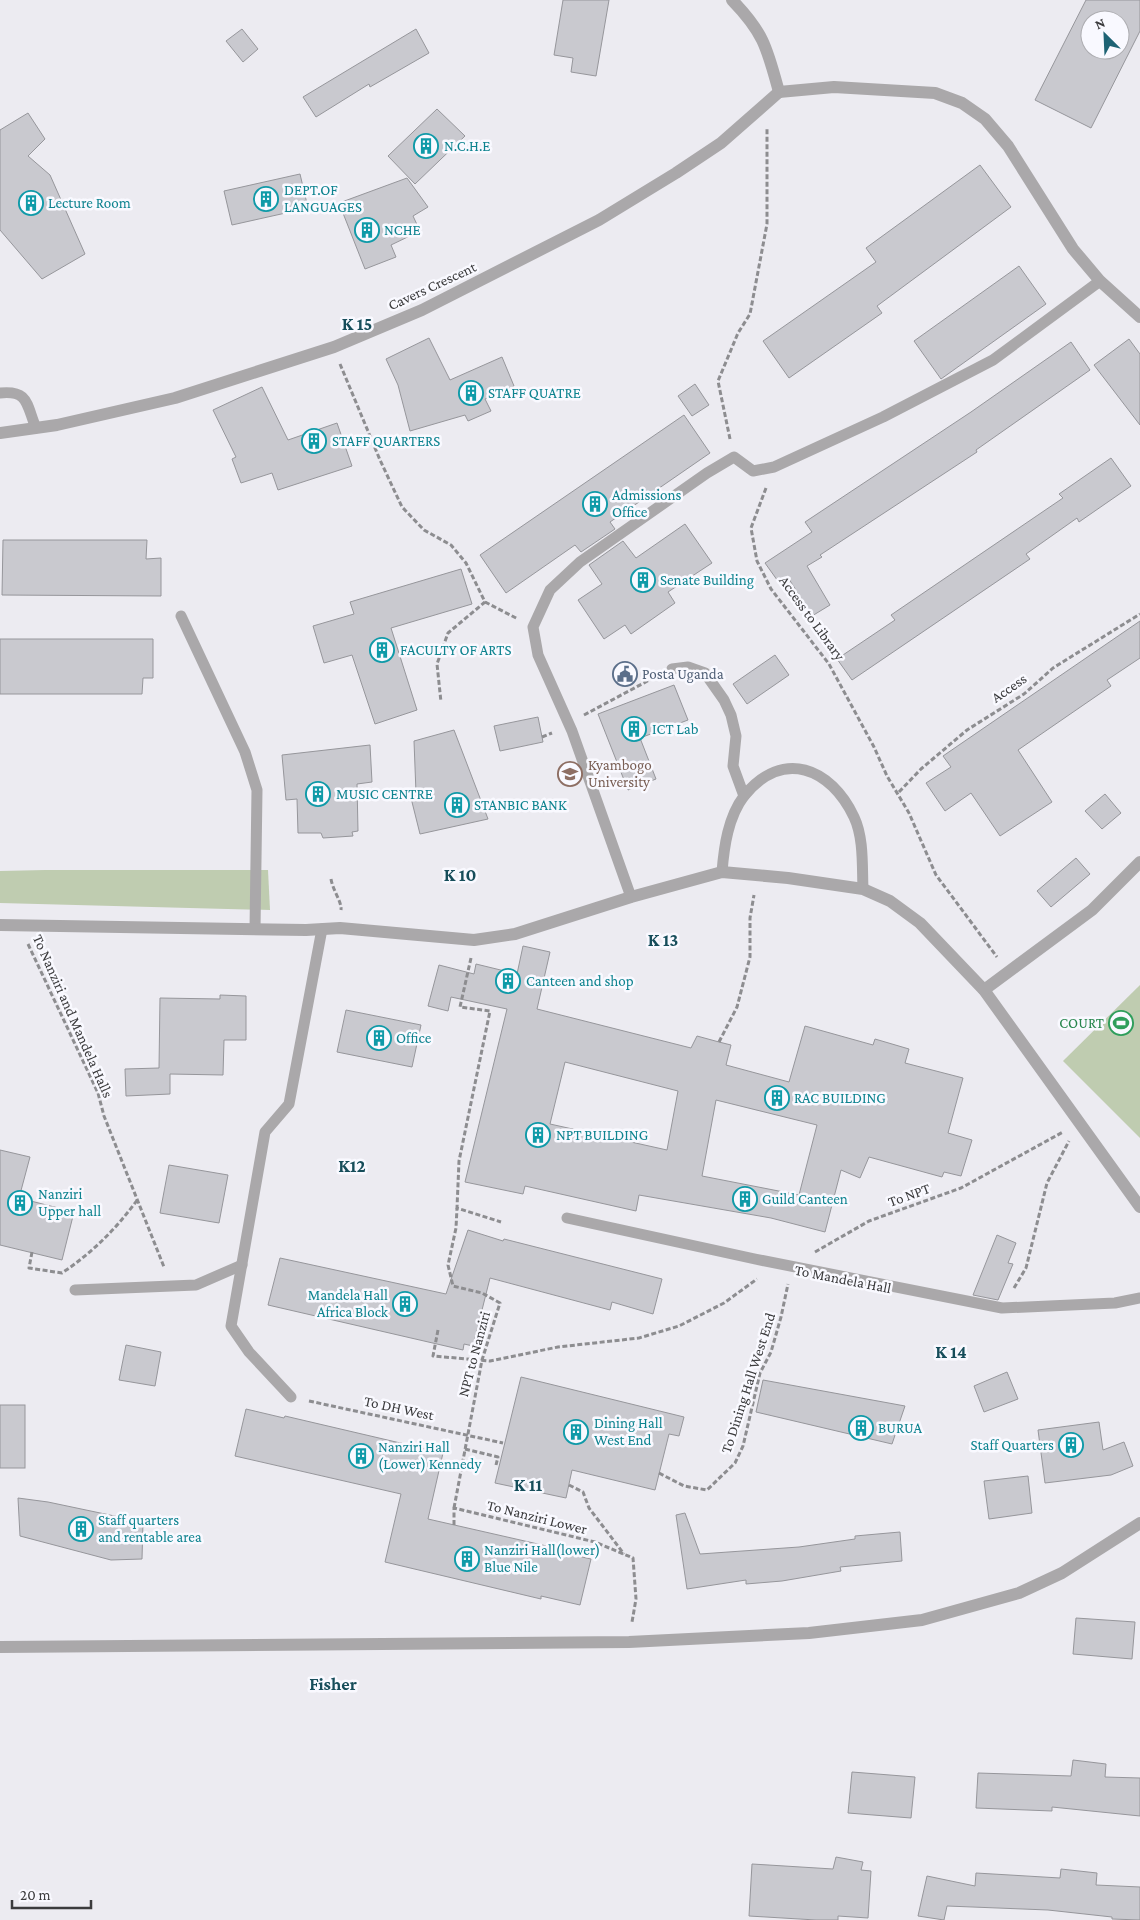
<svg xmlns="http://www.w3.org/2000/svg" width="1140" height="1920" font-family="'Crimson Pro',serif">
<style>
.green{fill:#bfccb0}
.building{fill:#c9c9cf;stroke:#96969b;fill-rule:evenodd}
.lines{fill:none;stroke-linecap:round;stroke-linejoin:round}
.path{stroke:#8d8d90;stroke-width:3;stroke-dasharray:5 2.5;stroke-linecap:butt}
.service{stroke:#aaa8aa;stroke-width:11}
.minor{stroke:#aaa8aa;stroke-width:12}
.labels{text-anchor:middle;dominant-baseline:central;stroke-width:5;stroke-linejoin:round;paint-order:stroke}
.culture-label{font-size:15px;fill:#0d838f;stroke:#f9f9ff;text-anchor:start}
.street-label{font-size:15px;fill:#3b3b3d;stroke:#f9f9ff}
.service-label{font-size:15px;fill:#4e5e75;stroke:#f9f9ff;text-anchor:start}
.education-label{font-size:15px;fill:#785e54;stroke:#f9f9ff;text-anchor:start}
.leisure-label{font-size:15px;fill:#27864d;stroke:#f9f9ff;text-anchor:end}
.quarter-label{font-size:18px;font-weight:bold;fill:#164d5a;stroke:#f9f9ff}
</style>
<rect width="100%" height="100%" fill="#ecebf1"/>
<g class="green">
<polygon points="45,870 268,870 270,910 0,903 0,871"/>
<polygon points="1140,985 1140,1138 1063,1061"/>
</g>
<g class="building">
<polygon points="563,0 609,0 596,76 571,72 573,58 554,55"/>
<path d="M1086,0H1140V31L1091,128L1035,100ZM1090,20H1120V50H1090Z"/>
<polygon points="242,29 258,49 243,62 226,41"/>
<polygon points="416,29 429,53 370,87 369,84 316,117 303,97"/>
<polygon points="437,109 465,136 415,184 388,156"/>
<polygon points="28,113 45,139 28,156 50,175 85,254 42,279 0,230 0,130"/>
<polygon points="980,165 1011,207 877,306 882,313 789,378 763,341 876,262 866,248"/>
<polygon points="300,174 308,208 232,225 224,191"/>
<polygon points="407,178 428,207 413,216 420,231 391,245 396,257 365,269 339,203"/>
<polygon points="1019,266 1046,304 941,379 914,341"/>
<polygon points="429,338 450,380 502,357 514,386 485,399 491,411 468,421 465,415 410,431 398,385 386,359"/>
<polygon points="1129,339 1140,354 1140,425 1094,365"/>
<polygon points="1071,342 1090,370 976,450 977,452 820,555 822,557 807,566 830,605 812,616 789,579 780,584 765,563 812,532 805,522 971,412"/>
<polygon points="695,384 709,405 692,416 678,396"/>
<polygon points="262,387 288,440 337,423 352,466 278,490 272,473 241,483 232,459 236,457 213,410"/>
<polygon points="684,415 710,453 610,522 615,529 581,552 575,545 506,593 480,555"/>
<polygon points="1111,458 1131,486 1079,522 1077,518 1026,554 1030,559 852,680 837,659 895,620 891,615 1063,498 1059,494"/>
<polygon points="685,524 712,563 668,592 675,603 631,634 625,625 604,639 578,600 602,584 589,565 623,541 636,558"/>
<polygon points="3,540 147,540 146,559 161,558 161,596 2,595"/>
<polygon points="461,569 472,604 391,628 417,710 375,724 352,655 324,663 313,626 354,614 350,602"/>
<polygon points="1140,621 1140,658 1107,680 1111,686 1018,750 1052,802 1000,836 971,793 945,811 926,783 951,767 943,756"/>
<polygon points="0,639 153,639 153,678 143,678 142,694 0,694"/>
<polygon points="775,655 789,675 747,704 733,684"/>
<polygon points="674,685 688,720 640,738 656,779 628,790 598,714"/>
<polygon points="538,717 543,742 500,751 494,726"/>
<polygon points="454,730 488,819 420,834 410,794 416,793 414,741"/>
<polygon points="370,745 372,782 357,784 358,831 352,832 353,836 323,838 321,833 298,833 297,799 286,800 282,755"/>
<polygon points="1105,794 1121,813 1102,829 1085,811"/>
<polygon points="1076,858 1090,874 1051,907 1037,891"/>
<path d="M523,946L550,952L537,1009L691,1048L697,1036L719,1042L731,1045L726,1065L789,1082L805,1026L873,1045L875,1039L909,1049L905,1063L963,1078L948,1133L972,1140L961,1176L944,1172L942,1177L869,1157L860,1178L841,1170L825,1232L771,1218L639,1195L636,1211L525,1186L523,1194L465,1182L507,1009L451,997L448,1011L428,1006L439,965L474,974L476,964L517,974ZM565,1062L678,1091L667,1150L550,1124ZM716,1100L817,1125L799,1195L702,1176Z"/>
<polygon points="220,995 246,996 246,1040 224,1040 223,1075 170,1074 170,1094 126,1096 125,1069 159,1068 160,998 220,999"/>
<polygon points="346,1010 421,1025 412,1067 337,1052"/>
<polygon points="0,1150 30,1157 19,1198 74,1212 62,1260 0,1245"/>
<polygon points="169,1165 228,1175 219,1223 160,1213"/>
<polygon points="468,1230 503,1241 504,1239 662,1279 653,1314 612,1302 610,1310 490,1278 473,1346 464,1344 463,1350 268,1305 280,1258 446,1294"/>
<polygon points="997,1235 1016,1243 1008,1263 1013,1264 998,1300 973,1295"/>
<polygon points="126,1345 161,1352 155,1386 119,1380"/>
<polygon points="1007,1372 1018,1399 984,1412 974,1386"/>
<polygon points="521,1377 684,1417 679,1436 669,1434 655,1490 572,1470 566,1498 495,1483"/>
<polygon points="763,1380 905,1406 892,1444 756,1412"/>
<rect x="0" y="1405" width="25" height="63"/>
<polygon points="246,1409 284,1418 285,1416 443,1453 428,1519 551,1547 551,1550 591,1559 580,1605 541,1596 541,1599 385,1562 401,1494 235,1456"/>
<polygon points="1099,1422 1103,1450 1124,1442 1133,1466 1111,1475 1045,1483 1038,1430"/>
<polygon points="1028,1476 1032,1513 989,1519 984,1481"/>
<polygon points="18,1498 48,1502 143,1522 142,1559 111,1560 20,1536"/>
<polygon points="685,1513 700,1554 799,1547 855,1539 855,1536 900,1532 902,1561 840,1567 841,1571 782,1581 746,1584 746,1580 687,1589 676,1515"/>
<polygon points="1076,1618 1135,1622 1132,1659 1073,1654"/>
<polygon points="1073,1760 1106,1764 1105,1777 1140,1778 1140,1816 1052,1807 1052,1811 976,1808 978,1773 1071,1776"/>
<polygon points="852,1772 915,1777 911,1818 848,1813"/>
<polygon points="836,1857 863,1862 861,1870 871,1871 868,1918 838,1916 838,1920 816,1920 749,1916 752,1864 833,1869"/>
<polygon points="1061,1869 1097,1873 1096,1885 1140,1887 1140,1920 1112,1919 1112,1917 1048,1910 947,1906 944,1920 918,1916 927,1876 975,1886 976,1873 1060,1878"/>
</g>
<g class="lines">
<g class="path">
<polyline points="340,364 380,460 402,507 424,530 451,545 466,563 485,602 448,633 437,664 441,702"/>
<polyline points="730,439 718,381 738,333 750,314 767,224 767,128"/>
<polyline points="766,488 751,528 757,561 771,589 829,664 874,747 887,776 909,813 936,875 997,957"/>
<polyline points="485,602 518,619"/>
<polyline points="584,715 655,677"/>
<polyline points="542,737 552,733"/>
<polyline points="899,792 921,769 967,730 1024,694 1053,668 1140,614"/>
<path d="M331,879C333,891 342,902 341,910"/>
<polyline points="28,944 98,1093 104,1116 164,1267"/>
<polyline points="471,958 460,1007 490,1011 459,1161 457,1208 501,1222"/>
<polyline points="719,1042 737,1007 750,957 750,918 754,895"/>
<path d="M32,1252L29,1268L62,1273C93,1252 116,1229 138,1199"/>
<polyline points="815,1252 869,1221 961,1188 1063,1132"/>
<polyline points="1014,1288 1026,1268 1047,1183 1069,1141"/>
<polyline points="438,1330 433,1356 490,1361 558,1347 639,1338 679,1326 724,1303 757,1279"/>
<polyline points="309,1401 503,1443"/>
<polyline points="465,1449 498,1457 496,1465"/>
<polyline points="659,1473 684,1486 707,1490 735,1463 743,1446 760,1373 771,1352 781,1317 788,1284"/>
<polyline points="569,1485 583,1492 589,1508 624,1554"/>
<polyline points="454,1508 482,1360 500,1303 482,1293 453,1286 448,1265 456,1228 457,1208"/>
<polyline points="454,1525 454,1508 595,1542 633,1558 636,1599 632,1622"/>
</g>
<g class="service">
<path d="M0,393C29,390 26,404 36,428"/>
<polyline points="181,616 245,752 257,790 255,929"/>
<polyline points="672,669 688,667 705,673 724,700 731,715 736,736 733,766 744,796"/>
<path d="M722,872C724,847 728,817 744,796C783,748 831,768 854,817C864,838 862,867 863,889"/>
<polyline points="631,897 572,731 538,655 533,627 550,590 580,562 707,473 734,457 753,471 774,467 883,417 993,360 1100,281"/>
<polyline points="567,1218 755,1259 1002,1308 1115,1303 1140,1298"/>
<polyline points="75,1290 196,1285 242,1265"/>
<polyline points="291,1397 249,1352 231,1326 265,1132 289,1104 322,929"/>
</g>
<g class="minor">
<path d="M732,0C764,33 767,48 779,92"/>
<polyline points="779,92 834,87 935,93 962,103 985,119 1008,146 1073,249 1100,281 1140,317"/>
<polyline points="0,433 57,425 175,398 334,347 422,310 599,220 676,173 721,143 779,92"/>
<polyline points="0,925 306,930 340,928 474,940 515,934 631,897 722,872 788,878 863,889 890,901 920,923 984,990 1140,1207"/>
<polyline points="984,990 1092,910 1140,862"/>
<polyline points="0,1647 629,1642 809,1633 922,1620 1019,1593 1062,1573 1140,1523"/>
</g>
</g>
<defs>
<symbol id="building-ring" viewBox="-11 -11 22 22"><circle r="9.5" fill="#f9f9ff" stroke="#0f9aa8" stroke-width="1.5"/><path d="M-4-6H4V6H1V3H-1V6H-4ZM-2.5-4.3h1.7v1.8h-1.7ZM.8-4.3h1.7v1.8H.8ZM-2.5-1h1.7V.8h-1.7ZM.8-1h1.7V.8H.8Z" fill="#0f9aa8"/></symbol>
<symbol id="civic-ring" viewBox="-11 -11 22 22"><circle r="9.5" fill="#f9f9ff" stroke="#5c6f8a" stroke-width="1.5"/><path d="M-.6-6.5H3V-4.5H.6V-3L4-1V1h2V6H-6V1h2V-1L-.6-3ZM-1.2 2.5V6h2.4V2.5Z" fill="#5c6f8a"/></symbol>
<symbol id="university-ring" viewBox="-11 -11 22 22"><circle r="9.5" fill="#f9f9ff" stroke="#8d6e63" stroke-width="1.5"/><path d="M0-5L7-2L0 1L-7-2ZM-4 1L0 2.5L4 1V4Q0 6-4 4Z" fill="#8d6e63"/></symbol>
<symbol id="stadium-ring" viewBox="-11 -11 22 22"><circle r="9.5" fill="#f9f9ff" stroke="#2e9e5b" stroke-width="1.5"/><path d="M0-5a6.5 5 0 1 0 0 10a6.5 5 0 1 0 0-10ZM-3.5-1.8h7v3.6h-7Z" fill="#2e9e5b"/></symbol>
</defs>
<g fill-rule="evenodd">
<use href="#building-ring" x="412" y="132" width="28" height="28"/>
<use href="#building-ring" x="252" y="185" width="28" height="28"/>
<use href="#building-ring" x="17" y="189" width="28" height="28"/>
<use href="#building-ring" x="353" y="216" width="28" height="28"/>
<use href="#building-ring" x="457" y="379" width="28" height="28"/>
<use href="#building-ring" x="300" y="427" width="28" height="28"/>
<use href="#building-ring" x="581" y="490" width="28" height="28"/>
<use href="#building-ring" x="629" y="566" width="28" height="28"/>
<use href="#building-ring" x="368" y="636" width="28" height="28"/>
<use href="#civic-ring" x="611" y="660" width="28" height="28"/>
<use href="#building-ring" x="620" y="715" width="28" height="28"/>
<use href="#university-ring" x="556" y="760" width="28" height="28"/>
<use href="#building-ring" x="304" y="780" width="28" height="28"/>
<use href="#building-ring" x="443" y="791" width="28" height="28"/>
<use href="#building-ring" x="494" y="967" width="28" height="28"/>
<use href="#stadium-ring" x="1107" y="1009" width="28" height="28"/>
<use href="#building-ring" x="365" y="1024" width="28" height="28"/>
<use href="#building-ring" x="763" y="1084" width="28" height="28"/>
<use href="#building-ring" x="524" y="1121" width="28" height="28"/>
<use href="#building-ring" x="731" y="1185" width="28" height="28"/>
<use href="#building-ring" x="6" y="1189" width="28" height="28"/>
<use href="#building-ring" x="391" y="1290" width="28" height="28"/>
<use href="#building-ring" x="847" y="1414" width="28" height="28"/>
<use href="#building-ring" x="562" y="1418" width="28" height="28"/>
<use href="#building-ring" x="1057" y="1431" width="28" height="28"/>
<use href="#building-ring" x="347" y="1442" width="28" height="28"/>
<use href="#building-ring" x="67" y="1515" width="28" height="28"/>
<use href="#building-ring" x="453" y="1545" width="28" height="28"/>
</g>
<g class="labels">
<g class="culture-label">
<text x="444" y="146">N.C.H.E</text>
<text x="284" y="190">DEPT.OF<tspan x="284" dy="17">LANGUAGES</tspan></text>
<text x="48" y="203">Lecture Room</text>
<text x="384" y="230">NCHE</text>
<text x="488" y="393">STAFF QUATRE</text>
<text x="332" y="441">STAFF QUARTERS</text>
<text x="612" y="495">Admissions<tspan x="612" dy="17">Office</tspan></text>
<text x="660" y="580">Senate Building</text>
<text x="400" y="650">FACULTY OF ARTS</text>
<text x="652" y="729">ICT Lab</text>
<text x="336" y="794">MUSIC CENTRE</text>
<text x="474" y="805">STANBIC BANK</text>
<text x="526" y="981">Canteen and shop</text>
<text x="396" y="1038">Office</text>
<text x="794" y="1098">RAC BUILDING</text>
<text x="556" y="1135">NPT BUILDING</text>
<text x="38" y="1194">Nanziri<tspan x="38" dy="17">Upper hall</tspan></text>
<text x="762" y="1199">Guild Canteen</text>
<text x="388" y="1295" text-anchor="end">Mandela Hall<tspan x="388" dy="17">Africa Block</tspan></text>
<text x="594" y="1423">Dining Hall<tspan x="594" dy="17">West End</tspan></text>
<text x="878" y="1428">BURUA</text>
<text x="1054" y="1445" text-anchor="end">Staff Quarters</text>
<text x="378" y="1447">Nanziri Hall<tspan x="378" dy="17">(Lower) Kennedy</tspan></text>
<text x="98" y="1520">Staff quarters<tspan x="98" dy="17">and rentable area</tspan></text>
<text x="484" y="1550">Nanziri Hall(lower)<tspan x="484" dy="17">Blue Nile</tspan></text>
</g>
<g class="street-label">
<text transform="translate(432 286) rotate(-25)">Cavers Crescent</text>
<text transform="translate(812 618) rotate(54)">Access to Library</text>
<text transform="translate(1009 688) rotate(-35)">Access</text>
<text transform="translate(73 1016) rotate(66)">To Nanziri and Mandela Halls</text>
<text transform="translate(909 1195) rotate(-20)">To NPT</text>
<text transform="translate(843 1279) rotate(11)">To Mandela Hall</text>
<text transform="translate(474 1354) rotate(-75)">NPT to Nanziri</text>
<text transform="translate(748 1383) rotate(-72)">To Dining Hall West End</text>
<text transform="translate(399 1408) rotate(12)">To DH West</text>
<text transform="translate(537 1517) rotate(14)">To Nanziri Lower</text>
</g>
<g class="service-label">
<text x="642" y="674">Posta Uganda</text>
</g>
<g class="education-label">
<text x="588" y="765">Kyambogo<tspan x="588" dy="17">University</tspan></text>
</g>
<g class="leisure-label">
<text x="1104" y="1023">COURT</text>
</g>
<g class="quarter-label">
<text x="357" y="324">K 15</text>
<text x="460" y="875">K 10</text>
<text x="663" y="940">K 13</text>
<text x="352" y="1166">K12</text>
<text x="951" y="1352">K 14</text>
<text x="528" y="1485">K 11</text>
<text x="333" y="1684">Fisher</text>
</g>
</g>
<g transform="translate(1105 35) rotate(336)"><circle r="24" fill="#f9f9ff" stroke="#adadb1"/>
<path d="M0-4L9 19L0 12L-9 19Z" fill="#1e6374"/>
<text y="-8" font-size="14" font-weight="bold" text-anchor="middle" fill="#3b3b3d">N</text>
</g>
<path d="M12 1900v8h79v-8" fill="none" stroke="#3b3b3d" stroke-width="2.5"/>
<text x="20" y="1900" font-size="15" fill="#3b3b3d" stroke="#f9f9ff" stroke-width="4" paint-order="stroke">20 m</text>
</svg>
